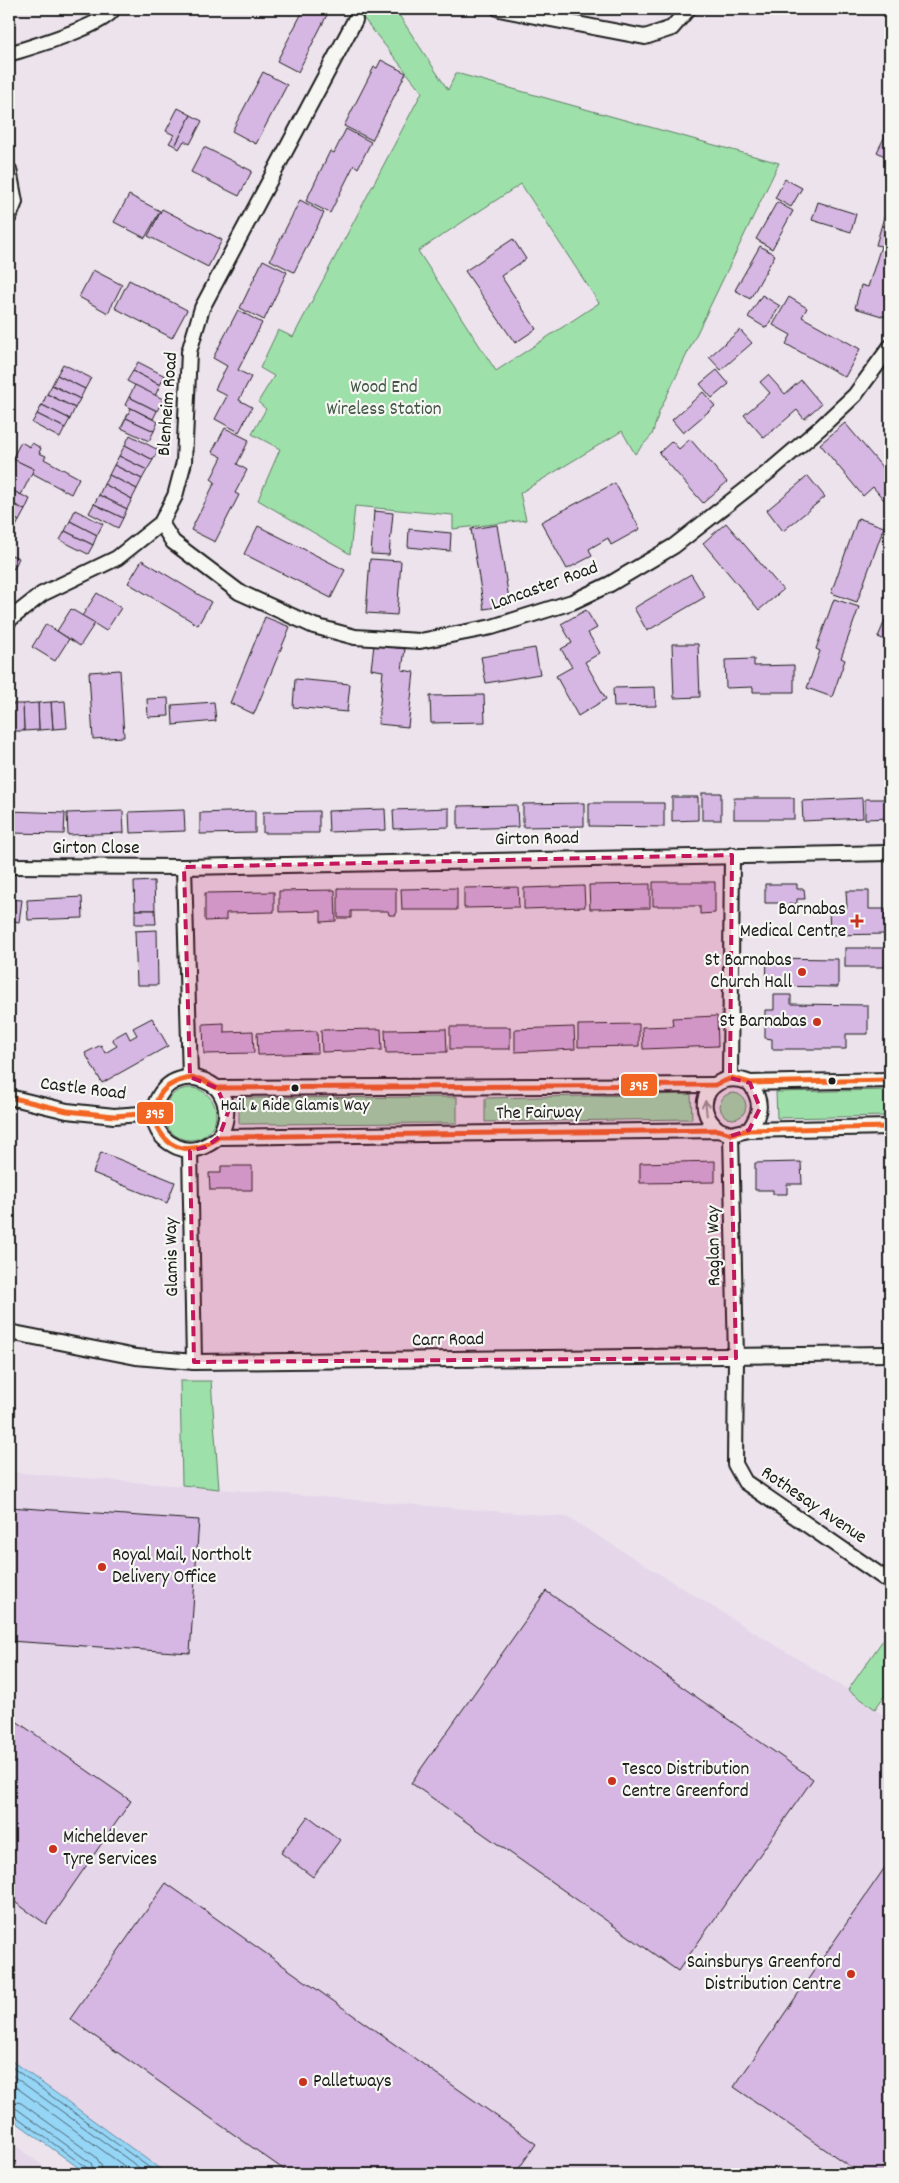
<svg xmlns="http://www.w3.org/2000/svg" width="899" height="2183" font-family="Dekko,sans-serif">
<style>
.built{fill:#e5d6ea}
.green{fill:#9ee0aa;stroke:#5d7e63;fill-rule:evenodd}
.water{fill:#95d5f6;stroke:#658b9f}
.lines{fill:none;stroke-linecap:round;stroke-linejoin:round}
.shore{stroke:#4c6673;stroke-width:1}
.building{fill:#d6b6e2;stroke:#1c1c1c}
.minor-casing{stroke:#1c1c1c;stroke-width:18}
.minor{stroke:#f6f6f2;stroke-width:14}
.bus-1-casing{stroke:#f6f6f2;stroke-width:9}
.bus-1{stroke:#f26522;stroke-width:5}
.oneway{stroke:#949492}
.marked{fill:#c2185b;fill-opacity:0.2;stroke:#c2185b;stroke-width:4;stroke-dasharray:10 6;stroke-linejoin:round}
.poi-dot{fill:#c8321e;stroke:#f6f6f2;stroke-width:2}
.bus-dot{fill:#1c1c1c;stroke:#f6f6f2;stroke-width:2}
.labels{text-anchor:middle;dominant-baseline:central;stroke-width:4.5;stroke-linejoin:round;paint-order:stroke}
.bus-label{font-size:18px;fill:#1c1c1c;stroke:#f6f6f2}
.park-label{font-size:19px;fill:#435747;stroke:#f6f6f2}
.street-label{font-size:19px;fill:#1c1c1c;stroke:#f6f6f2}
.poi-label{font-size:19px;fill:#1c1c1c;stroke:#f6f6f2;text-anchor:end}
.line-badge{stroke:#f6f6f2;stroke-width:2}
.badge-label{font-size:14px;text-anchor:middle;font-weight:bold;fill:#fff}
</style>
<rect width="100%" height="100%" fill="#ece3ed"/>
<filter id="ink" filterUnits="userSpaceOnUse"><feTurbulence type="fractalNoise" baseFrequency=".02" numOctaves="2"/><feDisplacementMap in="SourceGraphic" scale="10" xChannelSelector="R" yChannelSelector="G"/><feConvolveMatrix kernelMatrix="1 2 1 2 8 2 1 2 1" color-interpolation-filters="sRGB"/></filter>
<g filter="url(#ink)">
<g class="built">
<polygon points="9,1472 567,1517 848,1690 890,1720 890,2174 167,2174 9,2059"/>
<polygon points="9,2141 54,2174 9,2174"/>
</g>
<g class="green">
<path d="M356,9H395L448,90L456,73L779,163L659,412L652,435L635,454L622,431L520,493L526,520L453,529V515L355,506L350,554L258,500L280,449L252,434L266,409L258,402L274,376L260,368L278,330L293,337L422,92ZM521,184L599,303L496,371L418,251Z"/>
<circle cx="190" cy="1114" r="26"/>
<polygon points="890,1090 890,1116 777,1118 776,1092"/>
<circle cx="733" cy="1106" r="13"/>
<polygon points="691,1094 692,1119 485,1122 485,1098"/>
<polygon points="457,1097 457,1123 239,1124 239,1098"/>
<polygon points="180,1381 211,1381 219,1489 182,1485"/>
<polygon points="890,1630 890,1688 875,1709 848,1690"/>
</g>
<polygon class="water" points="9,2059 167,2174 87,2174 9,2117"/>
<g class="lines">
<g class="shore">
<polyline points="9,2065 158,2174"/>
<polyline points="9,2073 148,2174"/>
<polyline points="9,2082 135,2174"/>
<polyline points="9,2100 21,2103 96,2157 101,2165 103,2174"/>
<polyline points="9,2107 17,2109 91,2163 95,2174"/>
<polyline points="9,2114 14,2115 87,2168 89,2174"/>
</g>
</g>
<g class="building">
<polygon points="304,9 330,9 298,72 277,61"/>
<polygon points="381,60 406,73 372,140 344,126 374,67 377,68"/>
<polygon points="263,72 287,85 256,144 232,131"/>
<polygon points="178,108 191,115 175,146 169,143 174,135 166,131"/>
<polygon points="191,115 202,121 190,144 184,141 179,149 175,146"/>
<polygon points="346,129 371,142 358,168 354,165 330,213 306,201 330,151 334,153"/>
<polygon points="888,130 890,131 890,159 877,152"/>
<polygon points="204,147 252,171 239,196 191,172"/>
<polygon points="785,179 802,188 791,207 775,198"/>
<polygon points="129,195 160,211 145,238 114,222"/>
<polygon points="300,200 324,213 294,272 270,260"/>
<polygon points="777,202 793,211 772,249 756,239"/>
<polygon points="818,202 856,214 851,232 812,220"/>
<polygon points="888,203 890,204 890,299 885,317 855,308 861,285 868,287 881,246 876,245"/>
<polygon points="162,209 222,240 208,267 148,236"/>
<polygon points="513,239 526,259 501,276 536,329 515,343 465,271"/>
<polygon points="760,246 775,255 750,299 735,290"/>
<polygon points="263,260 287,272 264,320 240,308"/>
<polygon points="93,270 122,285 108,313 79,297"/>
<polygon points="129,280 187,310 172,338 115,308"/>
<polygon points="762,295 780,306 766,328 748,317"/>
<polygon points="789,297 807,308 802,317 860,349 845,377 786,344 791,335 773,325"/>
<polygon points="238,310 262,323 238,370 251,377 239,400 252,407 239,432 215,419 227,396 215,389 227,366 213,358"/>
<polygon points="740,330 752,343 721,370 709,357"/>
<polygon points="138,362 165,376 160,385 133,371"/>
<polygon points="63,364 91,378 85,389 57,375"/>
<polygon points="717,370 729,384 712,398 700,384"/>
<polygon points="133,371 160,385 155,396 127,381"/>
<polygon points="57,375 85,389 80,399 52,385"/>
<polygon points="768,375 785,394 801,380 821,404 804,419 797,410 764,438 744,415 770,393 760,382"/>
<polygon points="52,385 80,399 75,408 47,394"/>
<polygon points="135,385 163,399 157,411 129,397"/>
<polygon points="703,392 715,406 683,433 672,420"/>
<polygon points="47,394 75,408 70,419 42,405"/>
<polygon points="129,397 157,411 153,419 125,405"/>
<polygon points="42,405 70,419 65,428 37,414"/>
<polygon points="131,408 158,422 154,431 126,418"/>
<polygon points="37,414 65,428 60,438 32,423"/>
<polygon points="126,418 154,431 149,441 121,428"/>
<polygon points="845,423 888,474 890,472 890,507 873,487 863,496 820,444"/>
<polygon points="225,428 249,440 237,464 247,470 235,493 239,495 215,542 191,530 215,482 211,479 222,457 212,452"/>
<polygon points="130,435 158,450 153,460 125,445"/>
<polygon points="690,439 727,482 703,503 659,453 672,441 679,449"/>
<polygon points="21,442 30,447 32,443 41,448 39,453 46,456 44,459 79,478 71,494 32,473 34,469 12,459"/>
<polygon points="125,445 153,460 147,470 119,456"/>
<polygon points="119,456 147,470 142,479 114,465"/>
<polygon points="9,457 34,469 21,495 9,489"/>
<polygon points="114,465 142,479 137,489 109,475"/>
<polygon points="109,475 137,489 132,499 104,484"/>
<polygon points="808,476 825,497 783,531 767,510"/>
<polygon points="615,483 640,529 611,545 608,538 589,549 592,556 567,569 541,522"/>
<polygon points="104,484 132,499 127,509 99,495"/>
<polygon points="9,489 30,499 25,510 9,502"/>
<polygon points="99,495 127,509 123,518 94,504"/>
<polygon points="9,502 25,510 19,521 9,515"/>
<polygon points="94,504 123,518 118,528 89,513"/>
<polygon points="75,510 103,524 97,535 70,521"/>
<polygon points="374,511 393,513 389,555 371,554"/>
<polygon points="9,515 19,521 14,530 9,527"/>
<polygon points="858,518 884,527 857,602 831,593"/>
<polygon points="70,521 97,535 93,545 65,531"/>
<polygon points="726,523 783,590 759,610 703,543"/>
<polygon points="497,525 510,605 484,609 471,529"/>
<polygon points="258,526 345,570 331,598 244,554"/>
<polygon points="409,529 451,533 450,551 408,547"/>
<polygon points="65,531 93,545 88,554 60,540"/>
<polygon points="9,554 19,558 14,569 9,566"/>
<polygon points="370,559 401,561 397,615 366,613"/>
<polygon points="142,560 211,602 198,625 128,583"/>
<polygon points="691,574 705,597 647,631 634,608"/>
<polygon points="97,593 121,608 106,631 82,616"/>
<polygon points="834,599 859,607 841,658 845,660 832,697 807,688 820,651 816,649"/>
<polygon points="71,609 95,623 80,646 57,631"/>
<polygon points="586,610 597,628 588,633 600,653 585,662 606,699 578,716 556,676 572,667 561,649 572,643 561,624"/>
<polygon points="265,617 290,627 254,714 230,703"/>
<polygon points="886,618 890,620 890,642 878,637"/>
<polygon points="46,624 69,639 55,661 32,647"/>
<polygon points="672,644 698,644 700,697 674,698"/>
<polygon points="374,645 405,649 402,670 414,672 408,727 378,724 383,671 371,669"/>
<polygon points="535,648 540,674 486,683 481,657"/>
<polygon points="754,659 754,666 794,665 794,692 753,692 753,687 726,688 725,660"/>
<polygon points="120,670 124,737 93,739 89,672"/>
<polygon points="295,679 350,684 347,712 293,707"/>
<polygon points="655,687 656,706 614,707 613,688"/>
<polygon points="484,695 485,722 431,723 430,696"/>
<polygon points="168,698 169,716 148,717 147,699"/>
<polygon points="65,701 67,728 53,729 51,702"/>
<polygon points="51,702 53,729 39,730 38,703"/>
<polygon points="214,702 216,721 173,725 172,705"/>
<polygon points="38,703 39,730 24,731 23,704"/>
<polygon points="9,704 12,731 9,731"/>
<polygon points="10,704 23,704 24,731 12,731"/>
<rect x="702" y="793" width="19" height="27"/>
<polygon points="672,797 698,797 698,820 672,821"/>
<rect x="734" y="798" width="60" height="21"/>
<polygon points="862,798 863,818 803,821 802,801"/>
<polygon points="865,799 890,799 890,818 865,819"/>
<polygon points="584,803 584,826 523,827 523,804"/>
<polygon points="589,803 664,803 664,827 589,826"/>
<polygon points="517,805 518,827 458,829 458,806"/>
<polygon points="449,808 449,827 394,829 393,810"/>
<polygon points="385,809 386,830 329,832 328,811"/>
<polygon points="184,810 185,831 130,833 129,812"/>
<polygon points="9,811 65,813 64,834 9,833"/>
<polygon points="123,811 124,833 68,835 67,813"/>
<polygon points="255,811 255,833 200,834 200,813"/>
<polygon points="319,811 319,833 263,833 263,812"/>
<polygon points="154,881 155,910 135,910 134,882"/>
<polygon points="653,882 715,882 715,913 700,914 700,906 653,906"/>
<polygon points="650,884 650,908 590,909 589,885"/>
<polygon points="765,884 797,884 797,889 804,889 805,899 797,899 797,904 790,903 790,913 782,912 782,903 765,903"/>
<polygon points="584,886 585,907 524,909 524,888"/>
<polygon points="518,887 519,907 464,908 464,888"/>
<polygon points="338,888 396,888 396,915 389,915 388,911 351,911 351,918 338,918"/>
<polygon points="457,888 457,910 402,910 401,889"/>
<polygon points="335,890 336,921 321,922 321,911 279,912 279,891"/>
<polygon points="846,891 869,891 869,909 885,909 886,934 830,935 829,908 847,907"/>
<polygon points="274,892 274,912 226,913 226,920 205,921 205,893"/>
<polygon points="82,897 83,918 28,920 27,900"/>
<polygon points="9,899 22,900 19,922 9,920"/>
<polygon points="135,910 155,910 156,924 135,924"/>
<polygon points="157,930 158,985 137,985 135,931"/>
<rect x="845" y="948" width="42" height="19"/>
<polygon points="767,958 838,959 838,987 766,986"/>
<polygon points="774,995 791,995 791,1004 868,1005 868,1034 846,1034 846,1049 772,1049 772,1039 765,1038 765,1010 774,1010"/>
<polygon points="717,1016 718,1046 643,1049 642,1027 673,1026 672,1018"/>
<polygon points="152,1018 168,1046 102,1083 85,1053 101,1045 105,1053 117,1046 112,1039 126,1031 130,1039 137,1035 133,1028"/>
<polygon points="224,1023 224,1032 253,1031 254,1053 204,1054 203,1024"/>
<polygon points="639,1024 639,1046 578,1047 578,1025"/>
<rect x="450" y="1027" width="60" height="22"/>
<polygon points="574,1027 575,1049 515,1052 515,1029"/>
<polygon points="381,1029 382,1050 322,1052 321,1030"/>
<polygon points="446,1029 447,1052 386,1053 385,1030"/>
<polygon points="317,1031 318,1053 258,1055 257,1033"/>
<polygon points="101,1152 175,1182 167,1203 93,1173"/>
<polygon points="715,1161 715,1182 640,1183 640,1163"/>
<polygon points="801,1162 802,1184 787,1184 787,1194 773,1194 773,1190 755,1190 755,1163"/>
<polygon points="221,1166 252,1166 252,1190 210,1190 209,1173 221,1173"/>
<polygon points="9,1507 199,1520 190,1653 9,1641"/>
<polygon points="546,1591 813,1779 678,1971 411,1783"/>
<polygon points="9,1716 131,1801 46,1924 9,1898"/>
<polygon points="308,1816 340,1840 313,1877 281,1853"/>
<polygon points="890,1860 890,2174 861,2174 734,2087"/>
<polygon points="166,1883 536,2144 515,2174 290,2174 70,2019"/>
</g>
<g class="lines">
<defs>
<g id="minor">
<polyline points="499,9 645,37 672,28 688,9"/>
<path d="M9,54C31,47 104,26 113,9"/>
<polyline points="9,170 15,202 9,217"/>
<polyline points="161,523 173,542 239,592 314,626 355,637 420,641 492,627 572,602 610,584 674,546 771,470 820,428 855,395 890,347"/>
<polyline points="9,620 42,594 117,558 161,523 175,496 184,462 189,352 202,308 355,20"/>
<polyline points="9,866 184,867 890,853"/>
<polyline points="184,867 190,1077"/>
<polyline points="730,1078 732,855"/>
<path d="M715,1085L217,1088C167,1051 127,1125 177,1147C193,1154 206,1147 219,1137L719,1130L731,1134L749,1130L890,1127"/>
<path d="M217,1088C230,1105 228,1120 219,1137"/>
<polyline points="9,1097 67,1111 114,1116 154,1113"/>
<path d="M719,1130C687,1105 714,1067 750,1083L890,1080"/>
<path d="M749,1130C762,1112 762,1101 750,1083"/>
<polyline points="731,1134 736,1358 735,1464 745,1482 890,1582"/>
<polyline points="190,1151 194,1362"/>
<polyline points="9,1332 136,1357 194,1362 890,1354"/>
</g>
</defs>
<use href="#minor" class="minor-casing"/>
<use href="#minor" class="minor"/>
<defs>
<g id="bus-1">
<path d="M890,1080L750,1083L732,1078L715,1085L217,1088C211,1085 206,1081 200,1079C191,1077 182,1079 174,1083C132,1102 164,1177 219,1137L719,1130L731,1134L749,1130L890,1127"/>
<polyline points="9,1097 67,1111 114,1116 154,1113"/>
</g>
</defs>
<use href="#bus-1" class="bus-1-casing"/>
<use href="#bus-1" class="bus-1"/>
</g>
<defs><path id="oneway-shaft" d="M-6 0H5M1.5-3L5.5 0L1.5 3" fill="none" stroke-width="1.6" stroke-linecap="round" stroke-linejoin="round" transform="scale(1.25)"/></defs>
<use class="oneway" href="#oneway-shaft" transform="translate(706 1108) rotate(-96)"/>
</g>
<path class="marked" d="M732,855L730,1078L750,1083L760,1108L749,1130L731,1136L736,1358L194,1362L190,1151L206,1147L219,1137L228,1112L217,1088L190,1077L184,867Z"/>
<g class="poi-dot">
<path d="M854.5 913.5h5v5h5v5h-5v5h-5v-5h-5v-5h5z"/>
<circle cx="802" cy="972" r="5"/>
<circle cx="817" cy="1022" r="5"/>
<circle cx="102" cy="1567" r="5"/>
<circle cx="612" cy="1781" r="5"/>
<circle cx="53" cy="1849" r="5"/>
<circle cx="851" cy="1974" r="5"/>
<circle cx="303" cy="2082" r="5"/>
</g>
<g class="bus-dot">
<circle cx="832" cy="1081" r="4.5"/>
<circle cx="295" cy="1088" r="4.5"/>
</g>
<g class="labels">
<g class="bus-label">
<text x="295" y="1106">Hail &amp; Ride Glamis Way</text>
</g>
<g class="park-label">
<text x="384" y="388">Wood End<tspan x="384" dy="22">Wireless Station</tspan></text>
</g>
<g class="street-label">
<text transform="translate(169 404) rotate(-86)">Blenheim Road</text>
<text transform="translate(545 587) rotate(-20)">Lancaster Road</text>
<text transform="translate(537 840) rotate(-1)">Girton Road</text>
<text x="96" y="849">Girton Close</text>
<text transform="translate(83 1090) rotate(7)">Castle Road</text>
<text transform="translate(539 1114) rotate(-1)">The Fairway</text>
<text transform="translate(715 1246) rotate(-91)">Raglan Way</text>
<text transform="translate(173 1257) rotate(-91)">Glamis Way</text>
<text transform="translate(448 1341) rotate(-1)">Carr Road</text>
<text transform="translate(813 1506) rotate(34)">Rothesay Avenue</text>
</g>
<g class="poi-label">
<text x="846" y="910">Barnabas<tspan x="846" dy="22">Medical Centre</tspan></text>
<text x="792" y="961">St Barnabas<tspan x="792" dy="22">Church Hall</tspan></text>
<text x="807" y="1022">St Barnabas</text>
<text x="112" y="1556" text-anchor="start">Royal Mail, Northolt<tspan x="112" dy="22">Delivery Office</tspan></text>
<text x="622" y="1770" text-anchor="start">Tesco Distribution<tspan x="622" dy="22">Centre Greenford</tspan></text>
<text x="63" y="1838" text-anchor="start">Micheldever<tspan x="63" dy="22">Tyre Services</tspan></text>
<text x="841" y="1963">Sainsburys Greenford<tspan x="841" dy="22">Distribution Centre</tspan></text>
<text x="313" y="2082" text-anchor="start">Palletways</text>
</g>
</g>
<g class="line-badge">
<rect x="620" y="1073" width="38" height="24" rx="5" fill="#f26522"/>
<rect x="136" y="1101" width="38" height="24" rx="5" fill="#f26522"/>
</g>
<g class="badge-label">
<text x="639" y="1090">395</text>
<text x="155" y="1118">395</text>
</g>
<rect width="899" height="2183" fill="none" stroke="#f6f6f2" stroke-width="30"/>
<rect x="15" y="15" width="869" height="2153" fill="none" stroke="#1c1c1c" stroke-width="2" filter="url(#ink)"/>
</svg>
